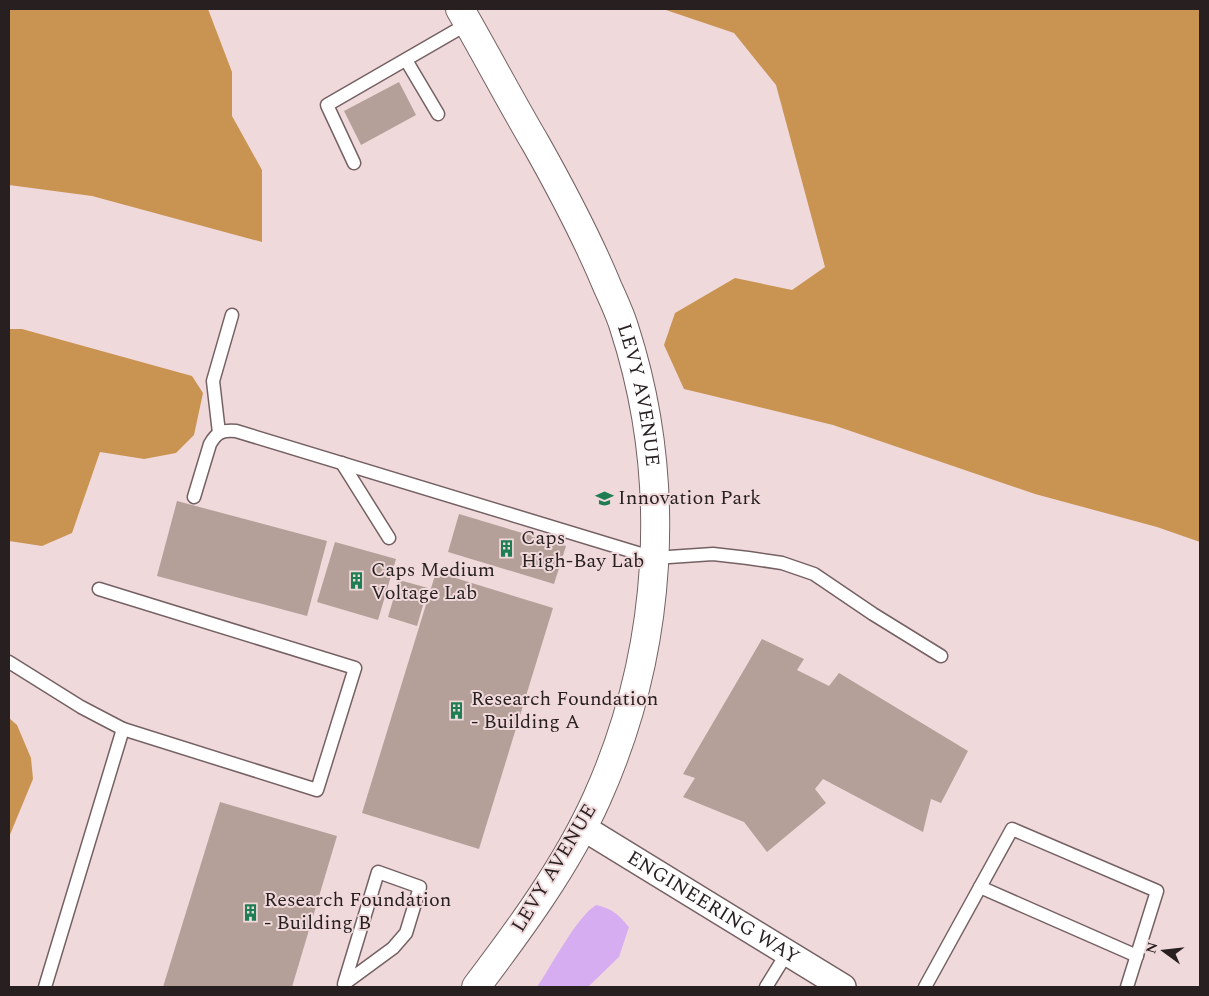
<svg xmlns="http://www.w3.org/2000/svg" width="1209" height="996" font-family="Spectral,serif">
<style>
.forest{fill:#c99452}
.water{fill:#d7adf2}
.building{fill:#b4a098}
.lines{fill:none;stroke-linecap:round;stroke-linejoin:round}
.service-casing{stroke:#756163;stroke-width:15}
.minor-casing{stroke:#756163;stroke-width:28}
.tertiary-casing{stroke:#756163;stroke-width:30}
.service{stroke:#fff;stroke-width:12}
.minor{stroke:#fff;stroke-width:25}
.tertiary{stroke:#fff;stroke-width:28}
.labels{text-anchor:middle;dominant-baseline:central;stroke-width:4;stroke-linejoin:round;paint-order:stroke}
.street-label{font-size:20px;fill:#271f20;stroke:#f0d9db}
.poi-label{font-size:20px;fill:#271f20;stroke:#f0d9db;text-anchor:start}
</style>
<rect width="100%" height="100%" fill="#f0d9db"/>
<g class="forest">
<polygon points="9,9 208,9 232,72 232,116 262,170 262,242 92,196 9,185"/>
<polygon points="663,9 1200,9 1200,542 1157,527 1035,494 833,425 684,389 664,345 675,313 735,278 792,290 825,267 776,85 734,33"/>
<polygon points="9,329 22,329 192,376 203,393 194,435 176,453 144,459 100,452 72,533 42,546 9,541"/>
<polygon points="9,718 17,725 31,758 33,779 9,837"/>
</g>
<path class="water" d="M596,905C613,909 618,914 629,927L619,957L588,987H537C552,965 576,918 596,905Z"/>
<g class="building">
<polygon points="399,82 416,115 361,145 344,111"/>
<polygon points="177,501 327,541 307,616 157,576"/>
<polygon points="459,514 566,546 554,584 448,552"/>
<polygon points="335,542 396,559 378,620 317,602"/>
<polygon points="436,572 553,608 479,849 362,813"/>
<polygon points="399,580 428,588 417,626 388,617"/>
<polygon points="762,639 804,659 797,670 829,686 839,673 968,751 941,803 931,799 923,832 823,779 815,789 826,803 767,852 744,822 683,797 695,778 683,774"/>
<polygon points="220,802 337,836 292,987 163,987"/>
</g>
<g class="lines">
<defs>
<g id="service">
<polyline points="406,60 438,114"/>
<polyline points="354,163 327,105 469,23"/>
<polyline points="219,433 213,381 232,315"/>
<polyline points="342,463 389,538"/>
<path d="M194,497L210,444C217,432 222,430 236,431L654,558L713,554L748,558L782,563L814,574L873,614L941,656"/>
<polyline points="9,662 81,707 123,729 317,790 355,668 99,589"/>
<polygon points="378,872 420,887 406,933 393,948 344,984"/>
<polyline points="980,887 1137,956"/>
<polyline points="45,987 123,729"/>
<polyline points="766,987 787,953"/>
<polyline points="925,987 1012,829 1157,891 1127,987"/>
</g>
<g id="minor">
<path id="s1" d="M582,827L843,987"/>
</g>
<g id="tertiary">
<path id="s2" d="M460,9C486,54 510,100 536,144C563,192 587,237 608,288C614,301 620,314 624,327C674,481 663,651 597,798C567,865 520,929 476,987"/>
</g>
</defs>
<use href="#service" class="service-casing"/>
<use href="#minor" class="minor-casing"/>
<use href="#tertiary" class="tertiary-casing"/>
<use href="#service" class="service"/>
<use href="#minor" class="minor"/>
<use href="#tertiary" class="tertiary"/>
</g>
<defs>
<symbol id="university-bare" viewBox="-9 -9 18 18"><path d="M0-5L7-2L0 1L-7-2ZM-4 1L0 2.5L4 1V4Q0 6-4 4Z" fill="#1f7d54" stroke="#f0d9db" stroke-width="2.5" paint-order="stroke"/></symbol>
<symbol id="building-bare" viewBox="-9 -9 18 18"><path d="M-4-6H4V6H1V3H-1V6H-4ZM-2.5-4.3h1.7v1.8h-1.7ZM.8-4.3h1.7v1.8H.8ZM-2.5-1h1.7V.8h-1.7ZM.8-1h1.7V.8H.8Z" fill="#1f7d54" stroke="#f0d9db" stroke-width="2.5" paint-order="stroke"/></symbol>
</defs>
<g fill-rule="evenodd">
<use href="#university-bare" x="592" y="486" width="25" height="25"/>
<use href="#building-bare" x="494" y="536" width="25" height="25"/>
<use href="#building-bare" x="344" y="568" width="25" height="25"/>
<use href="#building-bare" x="444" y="698" width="25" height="25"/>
<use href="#building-bare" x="238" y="900" width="25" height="25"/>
</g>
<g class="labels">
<g class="street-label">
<text stroke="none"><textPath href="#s2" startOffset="428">LEVY AVENUE</textPath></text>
<text transform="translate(554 868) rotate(-59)">LEVY AVENUE</text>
<text stroke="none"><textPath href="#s1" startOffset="154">ENGINEERING WAY</textPath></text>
</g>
<g class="poi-label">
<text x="618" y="498">Innovation Park</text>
<text x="521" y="538">Caps<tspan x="521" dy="23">High-Bay Lab</tspan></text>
<text x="371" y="570">Caps Medium<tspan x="371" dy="23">Voltage Lab</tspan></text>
<text x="471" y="699">Research Foundation<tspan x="471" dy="23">- Building A</tspan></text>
<text x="264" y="900">Research Foundation<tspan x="264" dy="23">- Building B</tspan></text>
</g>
</g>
<rect width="1209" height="996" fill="none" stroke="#271f20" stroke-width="20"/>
<g transform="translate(1164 951) rotate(285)" stroke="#f0d9db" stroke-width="4" paint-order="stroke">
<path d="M0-4L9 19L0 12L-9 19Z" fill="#271f20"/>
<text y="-8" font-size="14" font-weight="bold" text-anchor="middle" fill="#271f20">N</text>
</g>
</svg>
